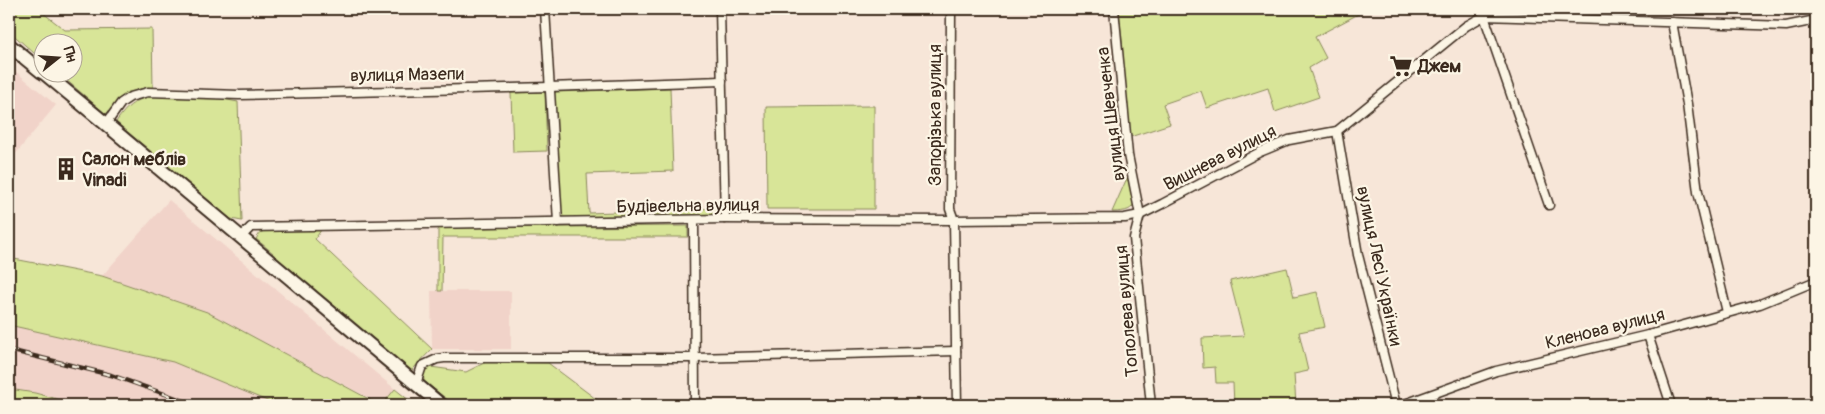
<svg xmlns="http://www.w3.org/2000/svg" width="1825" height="414" font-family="Pangolin,sans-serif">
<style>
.built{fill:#f1d3c9}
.green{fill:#d8e598;stroke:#8a885b}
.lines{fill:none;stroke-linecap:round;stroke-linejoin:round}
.street-casing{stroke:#3b2a1e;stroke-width:11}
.primary-casing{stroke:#3b2a1e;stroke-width:16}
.street{stroke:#fcf5e5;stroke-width:8}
.primary{stroke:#fcf5e5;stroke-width:12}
.rail-casing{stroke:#3b2a1e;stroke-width:4.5}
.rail{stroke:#fcf5e5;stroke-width:2.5;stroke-dasharray:8;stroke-linecap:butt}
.labels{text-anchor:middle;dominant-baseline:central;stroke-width:4.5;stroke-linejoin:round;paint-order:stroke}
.poi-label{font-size:18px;font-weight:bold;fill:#3b2a1e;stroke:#fcf5e5;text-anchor:start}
.street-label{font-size:18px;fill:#3b2a1e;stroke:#fcf5e5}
</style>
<rect width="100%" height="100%" fill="#f7e6d8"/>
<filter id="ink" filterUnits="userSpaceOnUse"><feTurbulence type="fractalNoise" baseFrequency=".02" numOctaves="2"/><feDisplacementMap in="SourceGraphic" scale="10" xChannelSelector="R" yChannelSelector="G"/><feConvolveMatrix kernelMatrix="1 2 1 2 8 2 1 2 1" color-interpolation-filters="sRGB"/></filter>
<g filter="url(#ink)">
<g class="built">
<polygon points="9,66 56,105 9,162"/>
<polygon points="169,200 395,389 382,405 207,312 102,276"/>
<polygon points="431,291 511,291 511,349 432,349"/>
<polygon points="9,325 173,362 277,405 79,405 36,393 9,389"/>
</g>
<g class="green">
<path d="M9,9H38L65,30L152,29L153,89C134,85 119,100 106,114L58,73L72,72V42H42V60L9,31Z"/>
<polygon points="1119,9 1368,9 1315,37 1326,58 1309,68 1319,97 1275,112 1268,88 1207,108 1201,91 1163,104 1170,124 1130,137"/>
<polygon points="670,88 673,171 587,174 589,213 719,208 720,214 562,219 554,92"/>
<polygon points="545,92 547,151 513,152 511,93"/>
<path d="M150,95L212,97L238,102L242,221L231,219L116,122C128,105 132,103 150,95Z"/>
<polygon points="874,106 874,209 767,209 766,107"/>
<path d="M1127,178C1135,200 1142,212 1112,212Z"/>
<polygon points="688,226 688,237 443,237 442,291 438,291 438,228"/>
<polygon points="321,230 315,239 432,349 411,371 270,256 273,253 256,239 260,233 264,231"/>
<polygon points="9,258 102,276 207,312 380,405 277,405 173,362 9,325"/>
<polygon points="1287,268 1294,297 1317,292 1325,327 1299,332 1308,371 1294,374 1296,405 1234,405 1233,383 1216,383 1215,367 1203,368 1202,338 1244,336 1230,281"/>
<polygon points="486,362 548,363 604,405 454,405 424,381 423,372 431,367 466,372"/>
<polygon points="9,389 35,393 79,405 9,405"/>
<polygon points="395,389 415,405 382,405"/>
</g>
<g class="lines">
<defs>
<g id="street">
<polyline points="545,9 558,222"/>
<polyline points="720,9 725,219"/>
<polyline points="951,9 950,209 954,220 957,405"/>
<polyline points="1114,9 1128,155 1140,215 1134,238 1151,405"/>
<polyline points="1486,9 1484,16 1549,205"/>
<polyline points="1672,22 1687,104 1698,192 1727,312"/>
<polyline points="106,124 121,103 130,97 148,92 239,95 549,87 722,81"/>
<polyline points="1337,131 1358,255 1396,405"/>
<polyline points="694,220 695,405"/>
<polyline points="241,237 251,227 725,219 954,220 1125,218 1140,215 1162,204 1260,152 1289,140 1337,131 1466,26 1484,16 1786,26 1816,20"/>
<polyline points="1648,335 1671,405"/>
<polyline points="416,384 422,366 437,359 444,358 695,358 956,351"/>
<polyline points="1402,405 1496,371 1648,335 1760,304 1816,281"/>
</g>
<g id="primary">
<polyline points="9,45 42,72"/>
<polyline points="43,72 106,124 441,405"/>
</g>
</defs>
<use href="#street" class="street-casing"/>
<use href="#primary" class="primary-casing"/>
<use href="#street" class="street"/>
<use href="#primary" class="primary"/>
<defs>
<polyline id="rail" points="9,350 111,375 196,405"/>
</defs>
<use href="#rail" class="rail-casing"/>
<use href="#rail" class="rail"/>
</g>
</g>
<defs>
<symbol id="supermarket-bare" viewBox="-9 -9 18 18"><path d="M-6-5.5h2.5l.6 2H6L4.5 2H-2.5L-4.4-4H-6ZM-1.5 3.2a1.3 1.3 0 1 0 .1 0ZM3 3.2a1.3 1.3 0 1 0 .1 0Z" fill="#3b2a1e" stroke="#fcf5e5" stroke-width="2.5" paint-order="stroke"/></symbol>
<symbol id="building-bare" viewBox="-9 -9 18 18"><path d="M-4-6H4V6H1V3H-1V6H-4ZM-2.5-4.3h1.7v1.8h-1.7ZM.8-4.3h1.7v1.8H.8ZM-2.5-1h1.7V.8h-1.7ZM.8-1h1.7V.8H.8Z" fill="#3b2a1e" stroke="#fcf5e5" stroke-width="2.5" paint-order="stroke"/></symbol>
</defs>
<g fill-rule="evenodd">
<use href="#supermarket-bare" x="1385" y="50" width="32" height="32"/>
<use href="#building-bare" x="50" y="153" width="32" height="32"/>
</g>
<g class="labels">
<g class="poi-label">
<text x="1418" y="66">Джем</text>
<text x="82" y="159">Салон меблів<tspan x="82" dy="21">Vinadi</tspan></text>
</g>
<g class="street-label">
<text transform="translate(407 75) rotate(-1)">вулиця Мазепи</text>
<text transform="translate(1111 114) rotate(-97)">вулиця Шевченка</text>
<text transform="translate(935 115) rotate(-90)">Запорізька вулиця</text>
<text transform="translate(1220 158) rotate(-27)">Вишнева вулиця</text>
<text transform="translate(688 206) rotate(-1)">Будівельна вулиця</text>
<text transform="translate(1379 266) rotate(78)">вулиця Лесі Українки</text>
<text transform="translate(1127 311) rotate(-95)">Тополева вулиця</text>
<text transform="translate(1605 329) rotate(-14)">Кленова вулиця</text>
</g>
</g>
<rect width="1825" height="414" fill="none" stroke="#fcf5e5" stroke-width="30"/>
<rect x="15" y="15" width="1795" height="384" fill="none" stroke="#3b2a1e" stroke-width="2" filter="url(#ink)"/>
<g transform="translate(58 58) rotate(73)"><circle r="24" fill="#fcf5e5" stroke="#afa495"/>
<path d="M0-4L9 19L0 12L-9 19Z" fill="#3b2a1e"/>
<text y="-8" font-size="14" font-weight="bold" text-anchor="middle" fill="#3b2a1e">Пн</text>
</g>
</svg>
